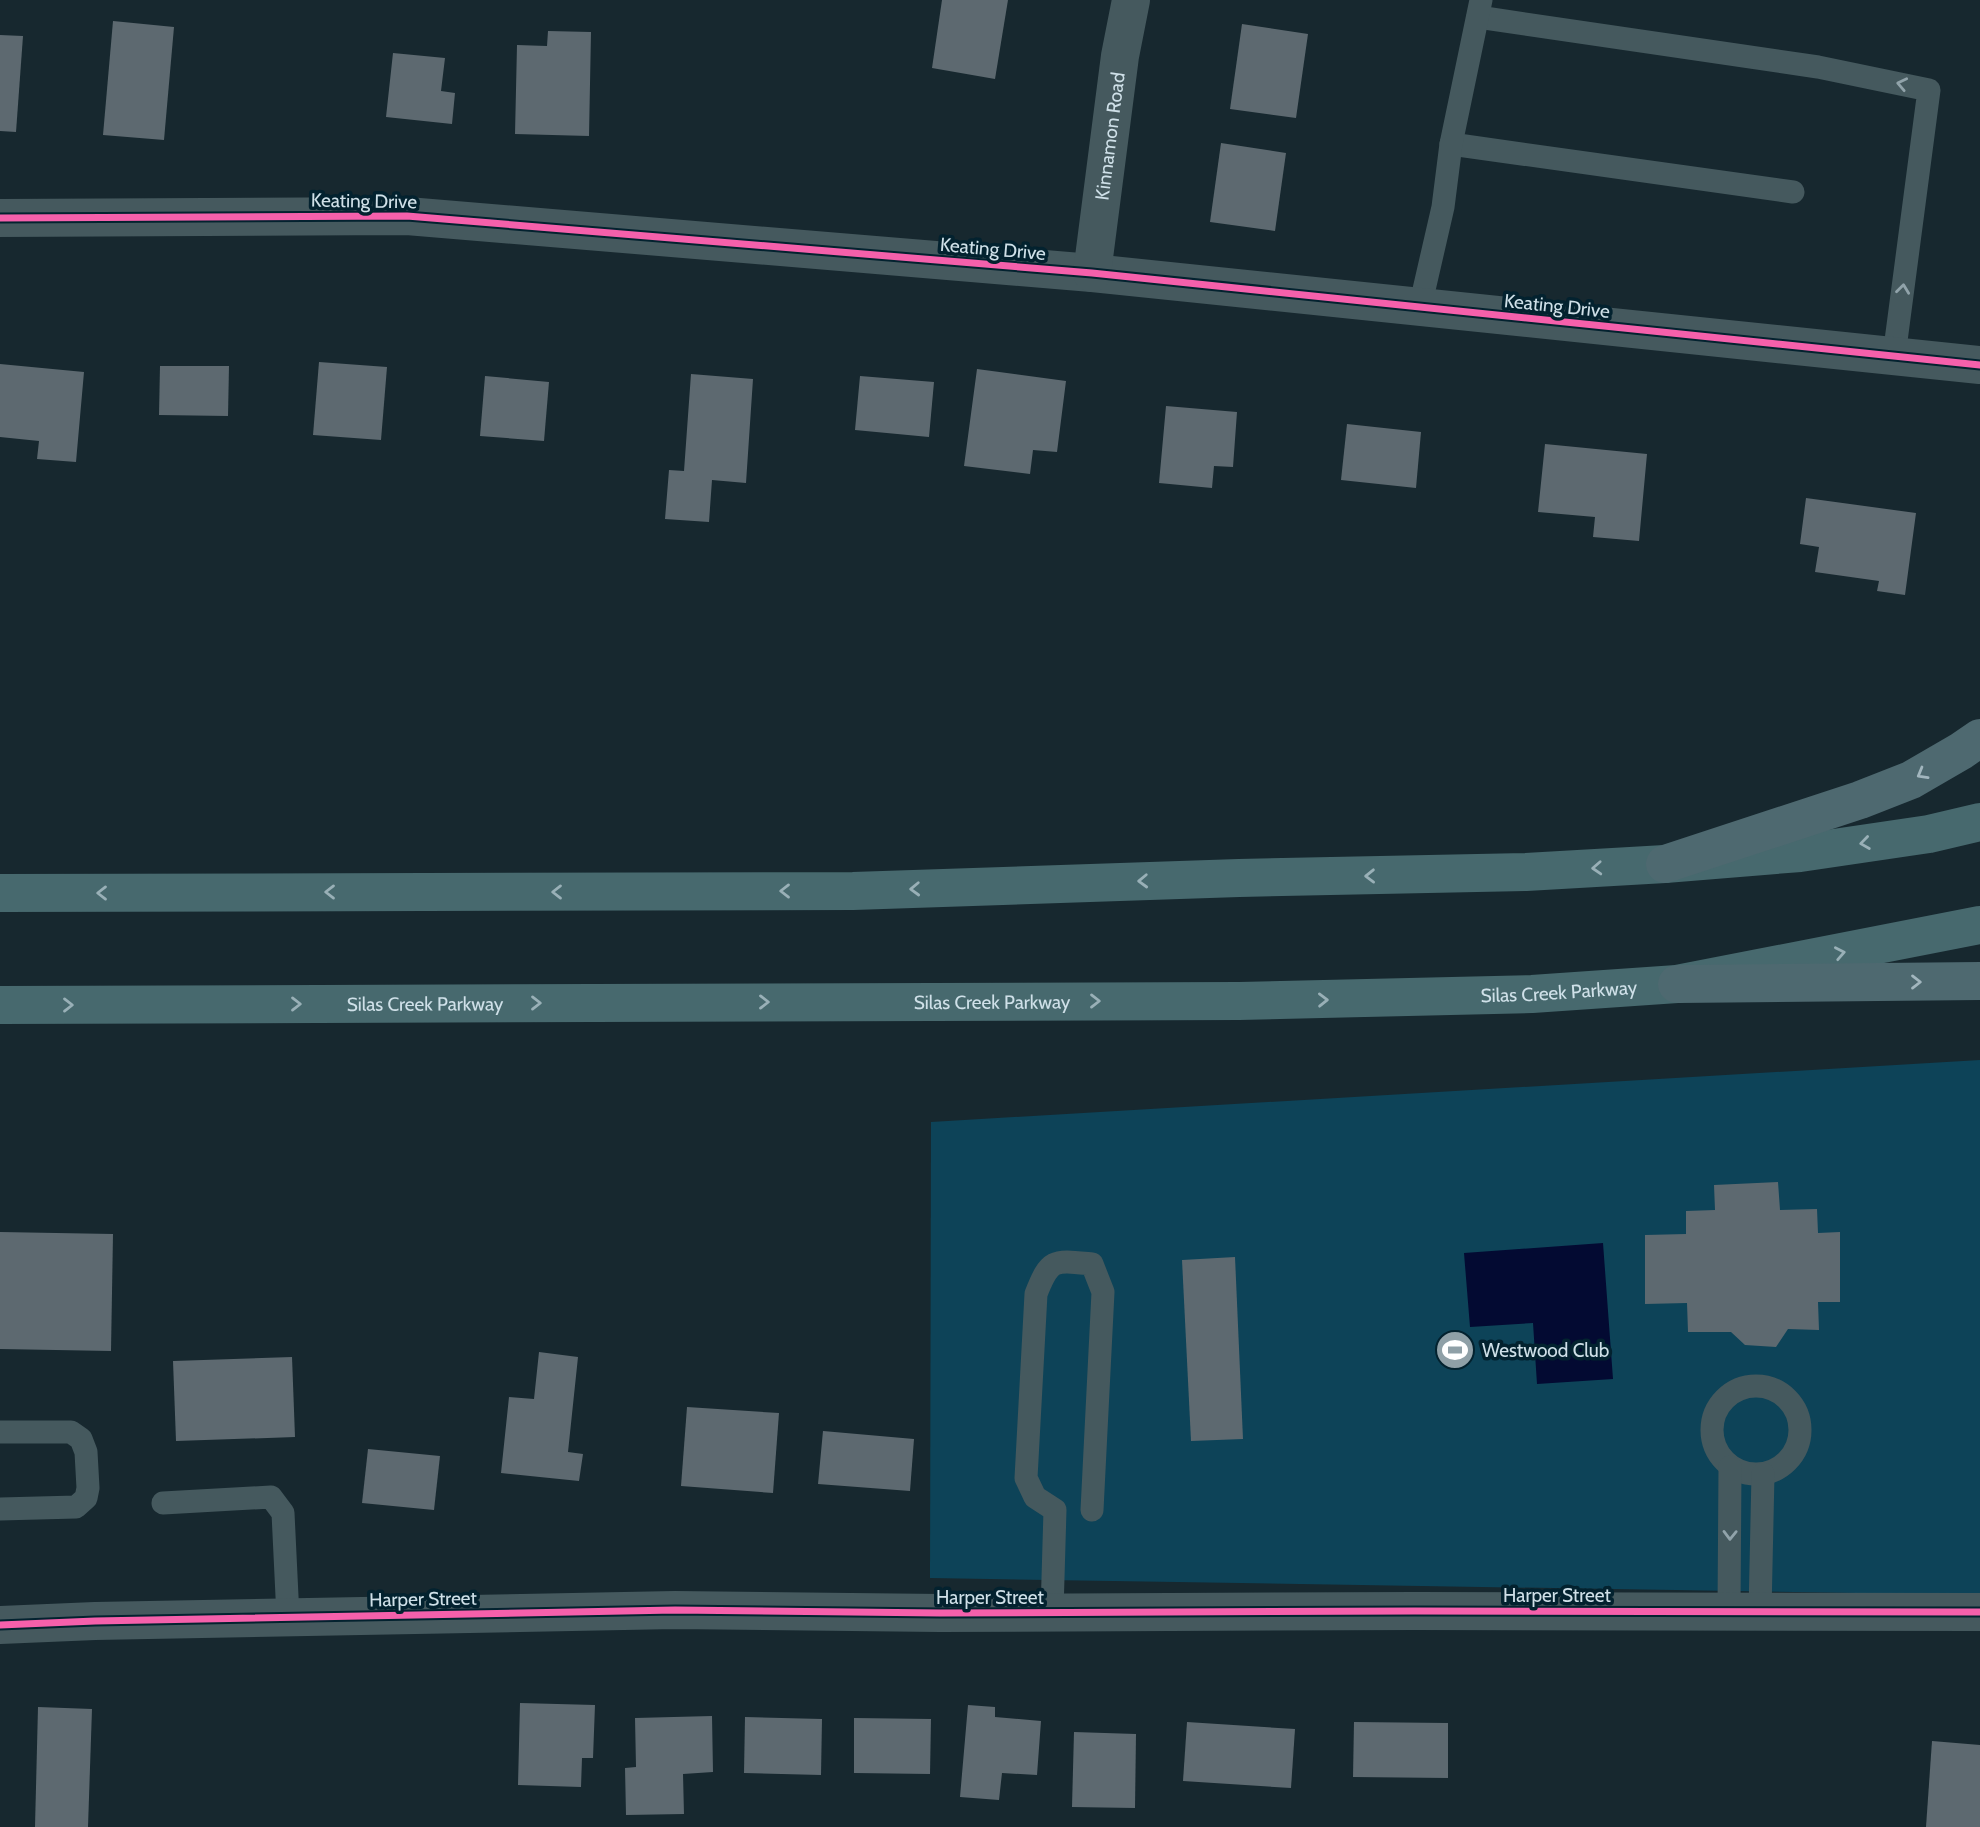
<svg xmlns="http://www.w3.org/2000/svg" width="1980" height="1827" font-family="Cabin,sans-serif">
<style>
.green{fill:#0d4358}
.water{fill:#030a32}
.building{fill:#5d6970}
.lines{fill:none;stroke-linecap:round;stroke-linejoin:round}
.service{stroke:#45595e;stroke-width:23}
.minor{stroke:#45595e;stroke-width:38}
.primary{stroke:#47696e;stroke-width:38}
.motorway{stroke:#4e6970;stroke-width:38}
.cycleway-casing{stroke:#03222f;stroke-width:11}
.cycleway{stroke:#f560ab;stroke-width:7}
.oneway{stroke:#91a3aa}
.oneway2{stroke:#a2b6be}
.oneway3{stroke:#99b0b7}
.labels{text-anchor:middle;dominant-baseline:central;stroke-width:7;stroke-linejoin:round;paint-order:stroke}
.street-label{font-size:19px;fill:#cfe0e8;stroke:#03222f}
.poi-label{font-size:19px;fill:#cfe0e8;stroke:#03222f;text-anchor:start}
</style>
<rect width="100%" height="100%" fill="#17282f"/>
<polygon class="green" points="1980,1060 1980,1595 930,1578 931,1122"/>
<polygon class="water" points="1603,1243 1613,1379 1537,1384 1533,1323 1470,1327 1464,1253"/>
<g class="building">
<polygon points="942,0 1008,0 995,79 932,68"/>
<polygon points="113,21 174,27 164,140 103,135"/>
<polygon points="1242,24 1308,34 1296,118 1230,109"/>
<polygon points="548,31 591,32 589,136 515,134 517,45 547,46"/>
<polygon points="0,35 23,36 16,132 0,131"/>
<polygon points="393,53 445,58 441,91 455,93 452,124 386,117"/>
<polygon points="1221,143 1286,153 1275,231 1210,222"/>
<polygon points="319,362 387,367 381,440 313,435"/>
<polygon points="0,364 84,372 76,462 37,459 39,441 0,437"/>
<polygon points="160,366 229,366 228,416 159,415"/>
<polygon points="977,369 1066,381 1057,452 1033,450 1030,474 964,466"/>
<polygon points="691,374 753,379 746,483 712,480 709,522 665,519 669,470 684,471"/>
<polygon points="485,376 549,382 544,441 480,436"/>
<polygon points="860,376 934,382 929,437 855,430"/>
<polygon points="1166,406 1237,412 1233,467 1214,466 1212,488 1159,483"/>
<polygon points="1347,424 1421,432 1416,488 1341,480"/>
<polygon points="1545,444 1647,454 1639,541 1593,537 1595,517 1538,512"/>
<polygon points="1806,498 1916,513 1905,595 1877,591 1879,581 1815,572 1819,547 1800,544"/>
<polygon points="1778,1182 1780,1210 1817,1209 1818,1233 1840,1232 1840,1302 1818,1302 1819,1330 1788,1329 1776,1347 1745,1345 1731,1332 1688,1332 1687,1303 1645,1304 1645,1235 1686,1234 1686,1211 1715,1210 1714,1185"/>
<polygon points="0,1232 113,1234 111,1351 0,1349"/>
<polygon points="1235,1257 1243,1439 1191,1441 1182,1260"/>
<polygon points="539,1352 578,1357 568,1452 583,1454 579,1481 501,1473 509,1397 534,1399"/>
<polygon points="292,1357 295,1437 176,1441 173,1361"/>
<polygon points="687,1407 779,1413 773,1493 681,1486"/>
<polygon points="823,1431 914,1439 910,1491 818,1484"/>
<polygon points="368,1449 440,1456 434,1510 362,1503"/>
<polygon points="520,1703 595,1705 593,1758 582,1758 581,1787 518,1785"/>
<polygon points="968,1705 995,1707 995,1717 1041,1721 1037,1775 1002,1773 999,1800 960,1797"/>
<polygon points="38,1707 92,1709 88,1827 35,1827"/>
<polygon points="712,1716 713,1772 683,1774 684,1814 626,1815 625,1768 636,1767 635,1718"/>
<polygon points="745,1717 822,1719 821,1775 744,1773"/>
<polygon points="854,1718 931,1719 930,1774 854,1773"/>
<polygon points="1187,1722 1295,1729 1291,1788 1183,1781"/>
<polygon points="1354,1722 1448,1723 1448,1778 1353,1777"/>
<polygon points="1074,1732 1136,1734 1135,1808 1072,1807"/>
<polygon points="1932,1741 1980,1745 1980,1827 1926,1827"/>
</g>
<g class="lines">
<g class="service">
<polyline points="1478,17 1818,67 1929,90 1894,356"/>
<polyline points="1451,144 1793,192"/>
<polyline points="1420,307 1443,207 1451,144 1481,0"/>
<circle cx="1756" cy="1430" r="44"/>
<polyline points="0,1432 71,1432 81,1439 86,1452 88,1488 86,1498 76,1507 0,1509"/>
<polyline points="163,1503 271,1497 283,1513 288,1617"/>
<polyline points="1729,1611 1730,1467"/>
<path d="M1052,1612L1055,1510L1035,1497L1026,1478L1036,1294C1050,1258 1054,1260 1092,1264L1103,1292L1092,1510"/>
<polyline points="1760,1612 1763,1474"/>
</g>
<g class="minor">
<polyline points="0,218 407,216 1092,273 1980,365"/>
<path id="s1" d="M1092,273L1120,56L1131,0"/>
<polyline points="0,1625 95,1621 675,1610 940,1613 1414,1611 1980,1612"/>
</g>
<g class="primary">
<polyline points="0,893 853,891 1239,878 1526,872 1665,864 1800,853 1929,834 1980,822"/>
<path id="s2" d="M0,1005L1239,1001L1532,994L1677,984L1980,925"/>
</g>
<g class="motorway">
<polyline points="1665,864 1860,800 1911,780 1961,751 1980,738"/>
<polyline points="1677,984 1980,981"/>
</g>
<defs>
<g id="cycleway">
<polyline points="0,218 407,216 1092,273 1980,365"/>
<polyline points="0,1625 95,1621 675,1610 940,1613 1414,1611 1980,1612"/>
</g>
</defs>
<use href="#cycleway" class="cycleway-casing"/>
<use href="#cycleway" class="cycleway"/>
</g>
<defs><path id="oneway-chevron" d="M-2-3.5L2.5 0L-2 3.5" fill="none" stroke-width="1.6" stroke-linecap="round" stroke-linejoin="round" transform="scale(1.75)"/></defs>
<g class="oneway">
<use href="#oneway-chevron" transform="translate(1902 84) rotate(-168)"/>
<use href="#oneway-chevron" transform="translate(1903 289) rotate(-83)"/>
<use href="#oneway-chevron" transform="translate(1730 1535) rotate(91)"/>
</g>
<g class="oneway2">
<use href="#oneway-chevron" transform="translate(1922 774) rotate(150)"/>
<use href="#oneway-chevron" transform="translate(1916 982)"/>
</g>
<g class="oneway3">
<use href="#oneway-chevron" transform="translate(1865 843) rotate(172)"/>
<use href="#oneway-chevron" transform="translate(1597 868) rotate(177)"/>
<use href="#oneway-chevron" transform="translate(1370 876) rotate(179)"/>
<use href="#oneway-chevron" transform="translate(1143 881) rotate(178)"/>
<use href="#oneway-chevron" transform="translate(915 889) rotate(178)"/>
<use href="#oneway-chevron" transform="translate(785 891) rotate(180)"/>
<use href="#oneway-chevron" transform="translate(330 892) rotate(180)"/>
<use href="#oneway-chevron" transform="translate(557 892) rotate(180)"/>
<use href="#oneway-chevron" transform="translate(102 893) rotate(180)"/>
<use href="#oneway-chevron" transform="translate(1840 953) rotate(-11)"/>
<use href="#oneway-chevron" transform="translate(1323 1000) rotate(-1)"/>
<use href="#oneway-chevron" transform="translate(1095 1001)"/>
<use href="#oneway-chevron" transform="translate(764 1002)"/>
<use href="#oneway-chevron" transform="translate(536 1003)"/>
<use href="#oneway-chevron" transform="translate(296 1004)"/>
<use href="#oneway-chevron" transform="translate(68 1005)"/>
</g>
<defs>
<symbol id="stadium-disc" viewBox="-11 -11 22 22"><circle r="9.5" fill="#8fa0a7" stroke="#03222f"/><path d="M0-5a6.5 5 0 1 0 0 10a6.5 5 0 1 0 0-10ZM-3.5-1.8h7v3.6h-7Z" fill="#fff"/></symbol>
</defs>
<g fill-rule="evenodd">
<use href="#stadium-disc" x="1433" y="1328" width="44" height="44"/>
</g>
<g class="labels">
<g class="street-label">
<text stroke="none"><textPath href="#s1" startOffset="138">Kinnamon Road</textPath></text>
<text transform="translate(364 201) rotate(1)">Keating Drive</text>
<text transform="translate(993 249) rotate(5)">Keating Drive</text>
<text transform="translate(1557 306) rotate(6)">Keating Drive</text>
<text stroke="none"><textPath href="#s2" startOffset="1559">Silas Creek Parkway</textPath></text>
<text stroke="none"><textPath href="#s2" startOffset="992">Silas Creek Parkway</textPath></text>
<text stroke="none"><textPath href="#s2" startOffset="425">Silas Creek Parkway</textPath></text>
<text x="1557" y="1595">Harper Street</text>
<text x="990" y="1597">Harper Street</text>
<text transform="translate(423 1599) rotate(-1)">Harper Street</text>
</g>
<g class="poi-label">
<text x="1482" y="1350">Westwood Club</text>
</g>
</g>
</svg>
